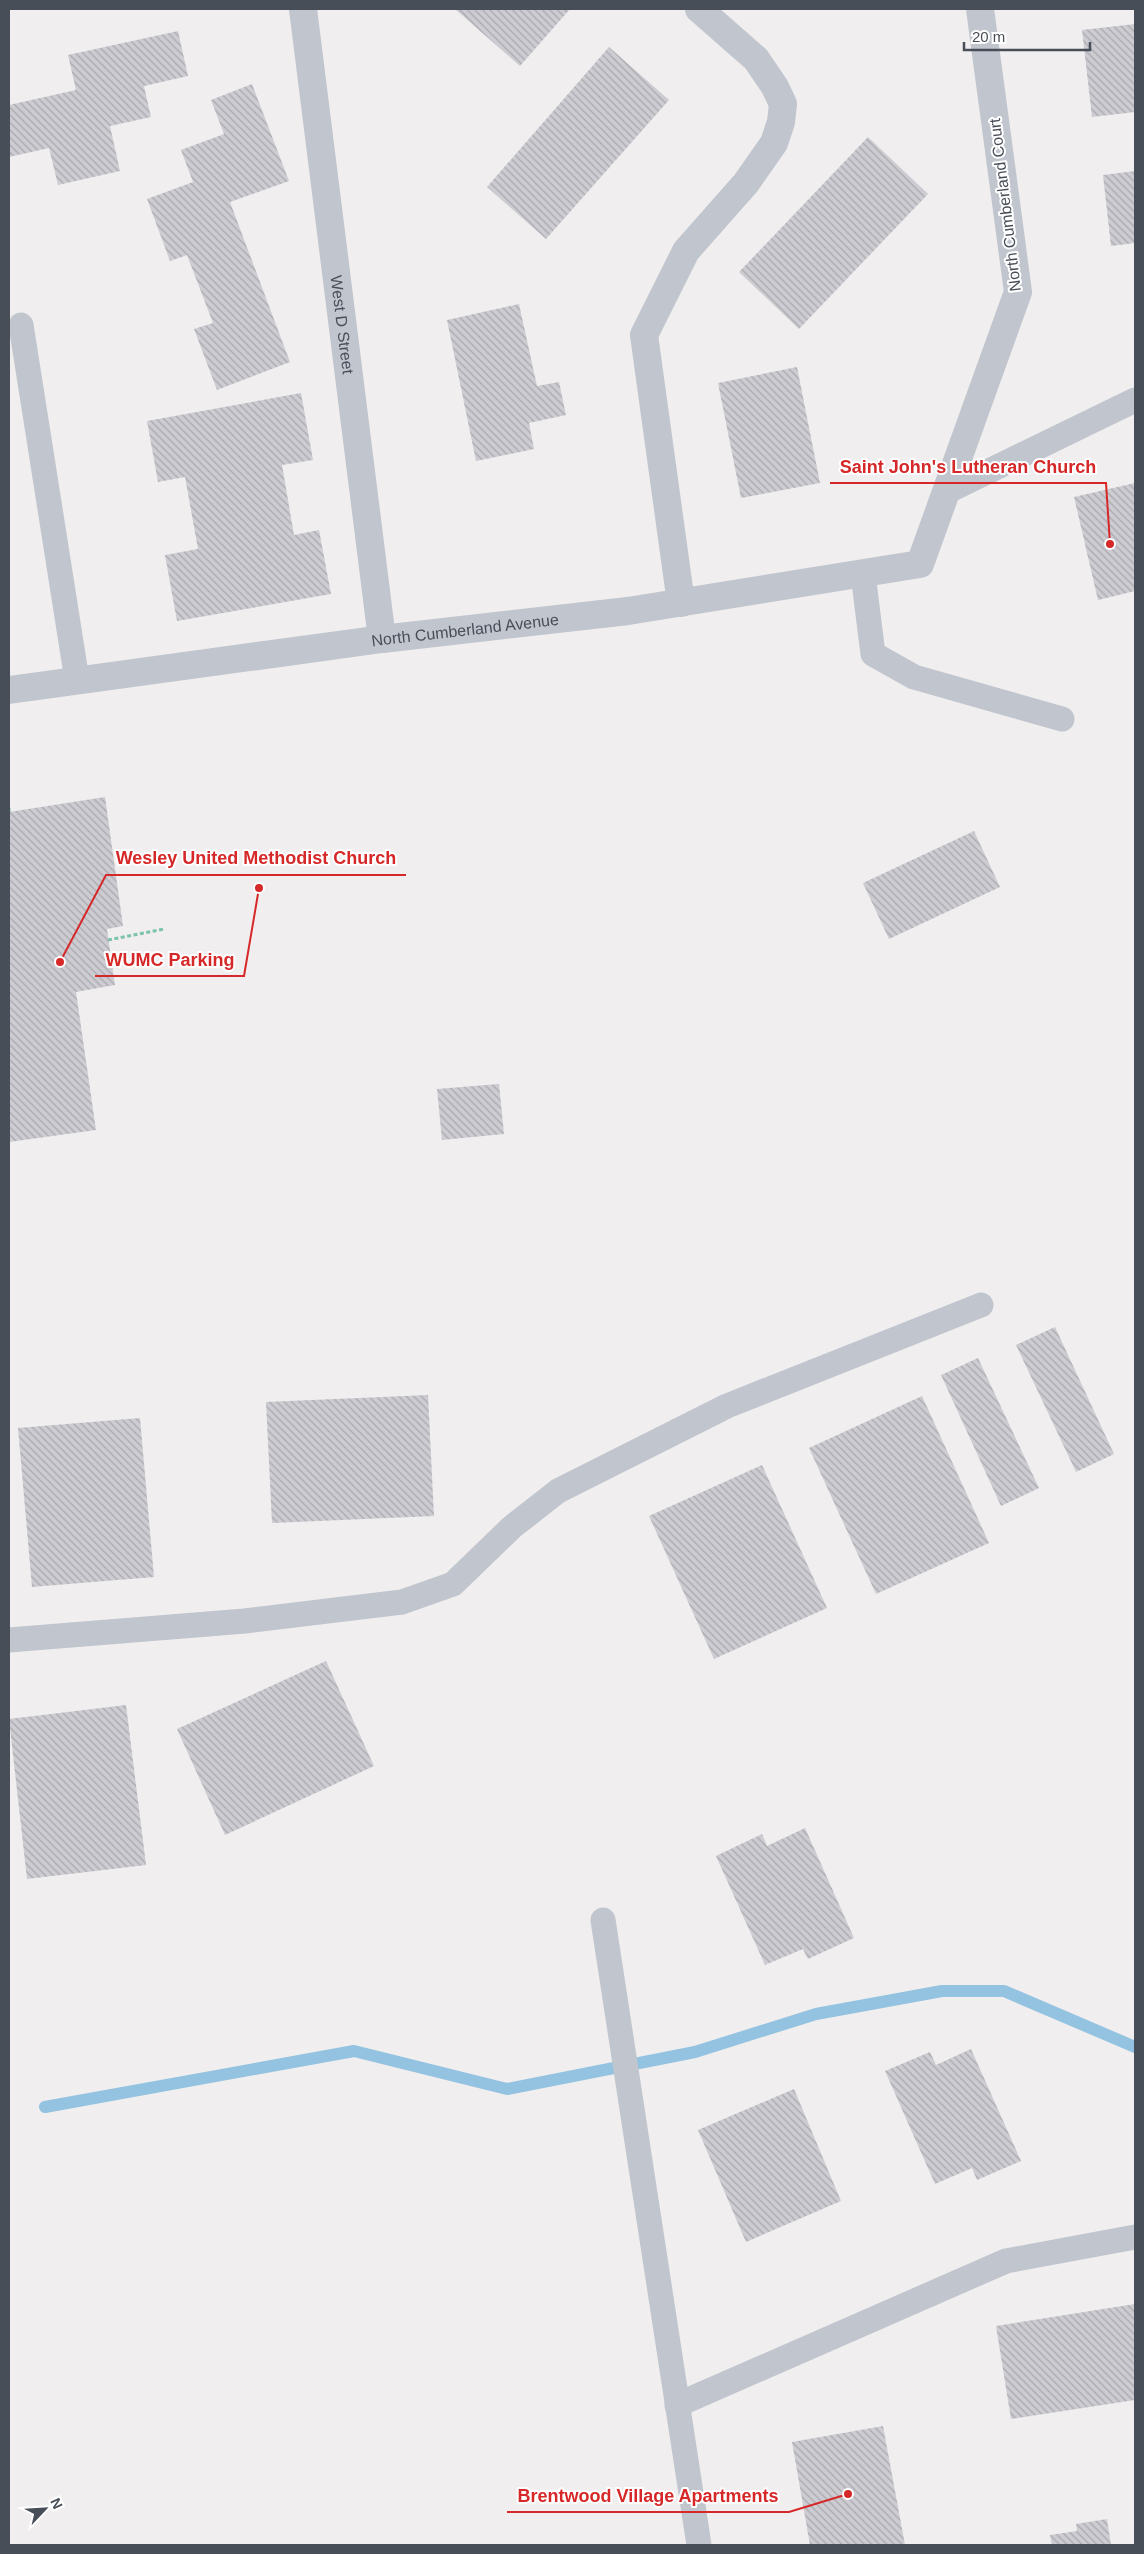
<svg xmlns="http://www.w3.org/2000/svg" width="1144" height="2554" font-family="Helvetica,sans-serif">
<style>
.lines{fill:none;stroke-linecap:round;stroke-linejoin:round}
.stream{stroke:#93c3e0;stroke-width:12}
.building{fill:url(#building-back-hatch)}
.path{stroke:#7dc2ac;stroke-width:3;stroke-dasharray:4 2.5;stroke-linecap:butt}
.lane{stroke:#c0c5ce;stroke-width:25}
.street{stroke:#c0c5ce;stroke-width:28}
.labels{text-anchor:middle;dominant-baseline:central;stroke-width:4;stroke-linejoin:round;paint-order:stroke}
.street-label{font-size:16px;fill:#484e58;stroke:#fff}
.leader{fill:none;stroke:#d62828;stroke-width:2}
.callout-dot{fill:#d62828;stroke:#fff;stroke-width:2}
.callout-label{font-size:18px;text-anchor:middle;font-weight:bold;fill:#d62828;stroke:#fff;stroke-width:4;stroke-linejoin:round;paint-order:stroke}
</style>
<defs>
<pattern id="building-back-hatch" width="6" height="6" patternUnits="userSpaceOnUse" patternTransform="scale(1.25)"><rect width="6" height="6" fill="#ccccd2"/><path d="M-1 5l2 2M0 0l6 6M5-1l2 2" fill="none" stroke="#a8a8ad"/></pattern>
</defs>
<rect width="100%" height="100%" fill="#f0eeee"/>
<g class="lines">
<polyline class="stream" points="45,2107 354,2051 507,2089 695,2052 816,2014 942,1991 1004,1991 1135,2047"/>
</g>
<g class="building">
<polygon points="455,9 570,9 520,66"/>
<polygon points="1135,24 1135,112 1092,117 1082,30"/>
<polygon points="178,31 188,76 144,86 151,117 110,126 120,171 58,185 49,148 9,157 9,105 76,90 68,55"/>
<polygon points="609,47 669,100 546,239 487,187"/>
<polygon points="252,84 289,181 230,202 290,362 217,390 194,329 213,323 187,255 170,261 147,199 193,182 181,150 224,134 211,100"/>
<polygon points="868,137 928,194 799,329 739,272"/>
<polygon points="1135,171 1135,243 1111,246 1103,175"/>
<polygon points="519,304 537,386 559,382 566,415 529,423 534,449 476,461 447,320"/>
<polygon points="797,367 820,483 741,498 718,383"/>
<polygon points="301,393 313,460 282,465 294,535 319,530 331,594 177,621 165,555 198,549 185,477 158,482 147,421"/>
<polygon points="1135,483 1135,591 1098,600 1074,497"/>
<polygon points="105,797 123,926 107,929 115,985 76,992 96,1130 9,1142 9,812"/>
<polygon points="974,831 1000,887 889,939 863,883"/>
<polygon points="499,1084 504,1134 442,1140 437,1089"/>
<polygon points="1055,1327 1114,1454 1076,1472 1016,1345"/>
<polygon points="978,1358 1039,1488 1001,1506 941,1375"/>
<polygon points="428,1395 434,1516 272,1523 266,1402"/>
<polygon points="922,1396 989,1543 876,1594 809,1448"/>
<polygon points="140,1418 154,1577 32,1587 18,1428"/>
<polygon points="762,1465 827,1608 714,1659 649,1516"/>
<polygon points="326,1661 374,1766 225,1835 177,1729"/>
<polygon points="126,1705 146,1865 27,1879 9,1719"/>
<polygon points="805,1828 854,1938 808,1959 803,1949 765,1965 716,1856 762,1834 767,1846"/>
<polygon points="971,2049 1021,2161 977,2180 972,2168 935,2184 885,2071 930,2052 936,2065"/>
<polygon points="794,2089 841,2201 746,2242 698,2130"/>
<polygon points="1135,2304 1135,2400 1011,2419 996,2326"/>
<polygon points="883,2426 905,2545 810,2545 792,2442"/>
<polygon points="1107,2519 1111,2545 1052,2545 1050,2535 1077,2531 1076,2524"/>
</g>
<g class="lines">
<g class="path">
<polyline points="9,808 9,812"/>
<polyline points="108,940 164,929"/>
</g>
<g class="lane">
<polyline points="21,325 77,680"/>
<polyline points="946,492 1135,400"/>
<polyline points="863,574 873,654 914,677 1062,719"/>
<polyline points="9,1640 245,1621 402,1602 453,1584 512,1527 558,1491 727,1406 981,1305"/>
<polyline points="603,1920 699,2545"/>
<polyline points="677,2405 1006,2261 1135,2237"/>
</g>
<g class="street">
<path id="s1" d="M303,9L382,639"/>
<polyline points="681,603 644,335 686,251 746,183 774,143 781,122 783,104 775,87 756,59 699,9"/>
<path id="s2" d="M9,690L382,639L628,611L920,564L1018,292L980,9"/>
</g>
</g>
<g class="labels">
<g class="street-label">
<text transform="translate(1005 205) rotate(-97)">North Cumberland Court</text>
<text stroke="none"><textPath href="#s1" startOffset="318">West D Street</textPath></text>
<text stroke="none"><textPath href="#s2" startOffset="460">North Cumberland Avenue</textPath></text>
</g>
</g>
<path class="leader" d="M1110 544L1106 483H830M60 962L106 875H406M259 888L244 976H95M848 2494L789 2512H507"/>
<g class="callout-dot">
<circle cx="1110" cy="544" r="5"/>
<circle cx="60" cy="962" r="5"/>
<circle cx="259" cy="888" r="5"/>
<circle cx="848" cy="2494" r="5"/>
</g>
<g class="callout-label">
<text x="968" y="473">Saint John's Lutheran Church</text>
<text x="256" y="864">Wesley United Methodist Church</text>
<text x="170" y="966">WUMC Parking</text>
<text x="648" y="2502">Brentwood Village Apartments</text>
</g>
<rect width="1144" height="2554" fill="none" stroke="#484e58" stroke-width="20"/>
<g transform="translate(45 2509) rotate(65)" stroke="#ffffff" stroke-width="4" paint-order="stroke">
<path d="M0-4L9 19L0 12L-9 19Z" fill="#484e58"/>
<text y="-8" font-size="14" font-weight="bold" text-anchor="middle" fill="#484e58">N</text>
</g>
<path d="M964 42v8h126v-8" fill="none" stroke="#484e58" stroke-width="2.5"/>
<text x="972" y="42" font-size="15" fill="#484e58" stroke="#ffffff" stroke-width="4" paint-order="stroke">20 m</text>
</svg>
